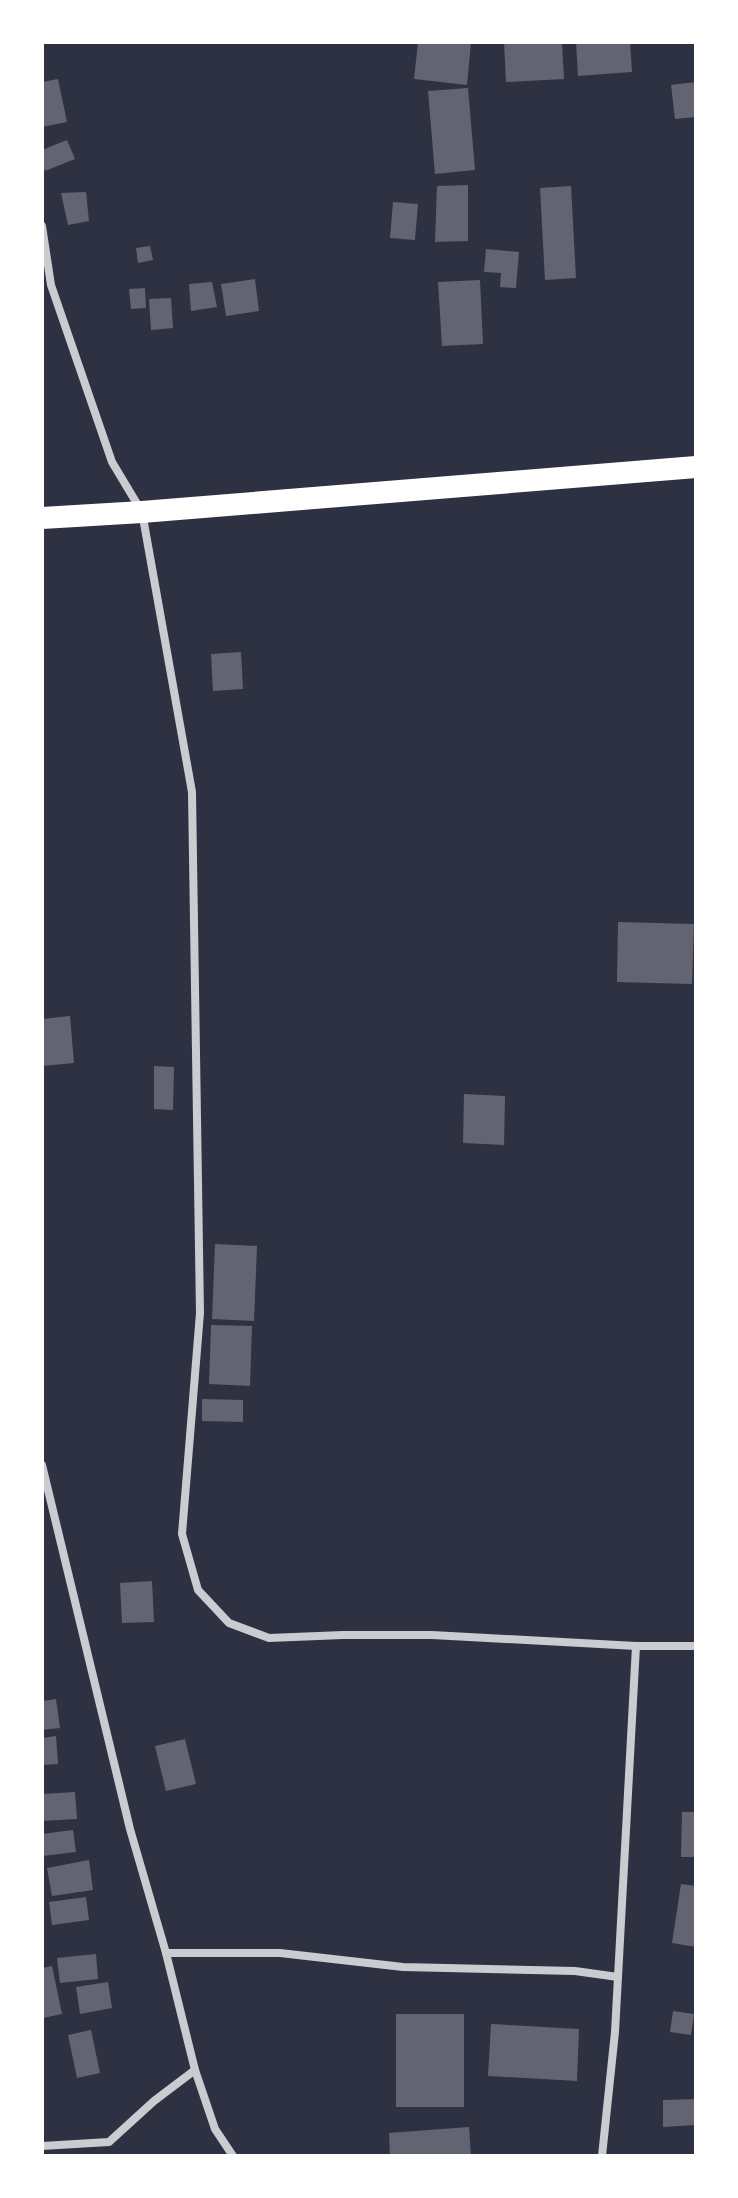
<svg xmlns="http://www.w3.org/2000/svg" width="738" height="2198" font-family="Figtree,sans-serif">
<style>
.building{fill:#626471}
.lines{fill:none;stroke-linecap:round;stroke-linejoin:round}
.minor{stroke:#caccd0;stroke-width:8}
.trunk{stroke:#fff;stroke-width:22}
</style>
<rect width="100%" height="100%" fill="#2d3142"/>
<g class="building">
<polygon points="418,42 471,42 467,85 414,79"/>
<polygon points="504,42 562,42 564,79 506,82"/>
<polygon points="576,42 630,42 632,72 578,76"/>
<polygon points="58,79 67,122 42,127 42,82"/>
<polygon points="696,82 696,117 675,119 671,85"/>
<polygon points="468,88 475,170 435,174 428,91"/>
<polygon points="67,140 75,159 45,171 42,163 42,150"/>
<polygon points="468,185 468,241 435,242 437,186"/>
<polygon points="571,186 576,278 545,280 540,188"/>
<polygon points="86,192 89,221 68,225 61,193"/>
<polygon points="393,202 418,204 415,240 390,238"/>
<polygon points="150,246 153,260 138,263 136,248"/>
<polygon points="486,249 519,252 516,288 500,287 501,273 484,272"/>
<polygon points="255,279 259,311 226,316 221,284"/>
<polygon points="480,280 483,344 442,346 438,282"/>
<polygon points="212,282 217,307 191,311 189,284"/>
<polygon points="145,288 146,308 131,309 129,289"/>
<polygon points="171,298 173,328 151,330 149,299"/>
<polygon points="241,652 243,689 213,691 211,654"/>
<polygon points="618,922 694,924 692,984 617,982"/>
<polygon points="70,1016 74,1063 42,1066 42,1019"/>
<polygon points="154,1066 174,1067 173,1110 154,1109"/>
<polygon points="464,1094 505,1096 504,1145 463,1143"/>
<polygon points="215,1244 257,1246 254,1321 212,1319"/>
<polygon points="211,1325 252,1326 250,1386 209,1384"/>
<polygon points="202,1399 243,1400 243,1422 202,1421"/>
<polygon points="152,1581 154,1622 122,1623 120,1583"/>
<polygon points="56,1699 60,1728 42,1730 42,1701"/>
<polygon points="56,1736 58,1764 42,1765 42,1738"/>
<polygon points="185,1739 196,1784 166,1791 155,1746"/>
<polygon points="75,1792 77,1819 42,1821 42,1794"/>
<polygon points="682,1812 696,1812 696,1857 681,1857"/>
<polygon points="73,1830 76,1852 42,1856 42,1834"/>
<polygon points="89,1860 93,1890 52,1896 47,1868"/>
<polygon points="681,1884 696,1886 696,1947 672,1943"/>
<polygon points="86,1897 89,1920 52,1925 49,1902"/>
<polygon points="96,1954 98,1979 60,1983 57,1958"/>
<polygon points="52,1966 62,2014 43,2018 42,1968"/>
<polygon points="108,1982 112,2008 80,2014 76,1987"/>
<polygon points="673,2011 694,2014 691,2035 670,2032"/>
<rect x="396" y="2014" width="68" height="93"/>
<polygon points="491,2024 579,2029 577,2081 488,2076"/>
<polygon points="91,2030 100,2073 77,2078 68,2035"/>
<polygon points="696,2099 696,2125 663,2127 663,2100"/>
<polygon points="469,2127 471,2156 390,2156 389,2133"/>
</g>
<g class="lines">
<g class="minor">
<polyline points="42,226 51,285 112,462 142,512 192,792 200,1313 182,1534 198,1590 229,1623 269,1638 343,1635 432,1635 636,1646 696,1646"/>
<polyline points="42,1465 130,1829 166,1953 195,2070 215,2129 233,2156"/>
<polyline points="166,1953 280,1953 403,1967 575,1971 618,1977"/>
<polyline points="42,2146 109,2142 154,2101 195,2070"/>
<polyline points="602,2156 615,2032 636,1646"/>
</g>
<polyline class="trunk" points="42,518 142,512 696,467"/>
</g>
<rect width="738" height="2198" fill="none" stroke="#ffffff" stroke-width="88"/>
</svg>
